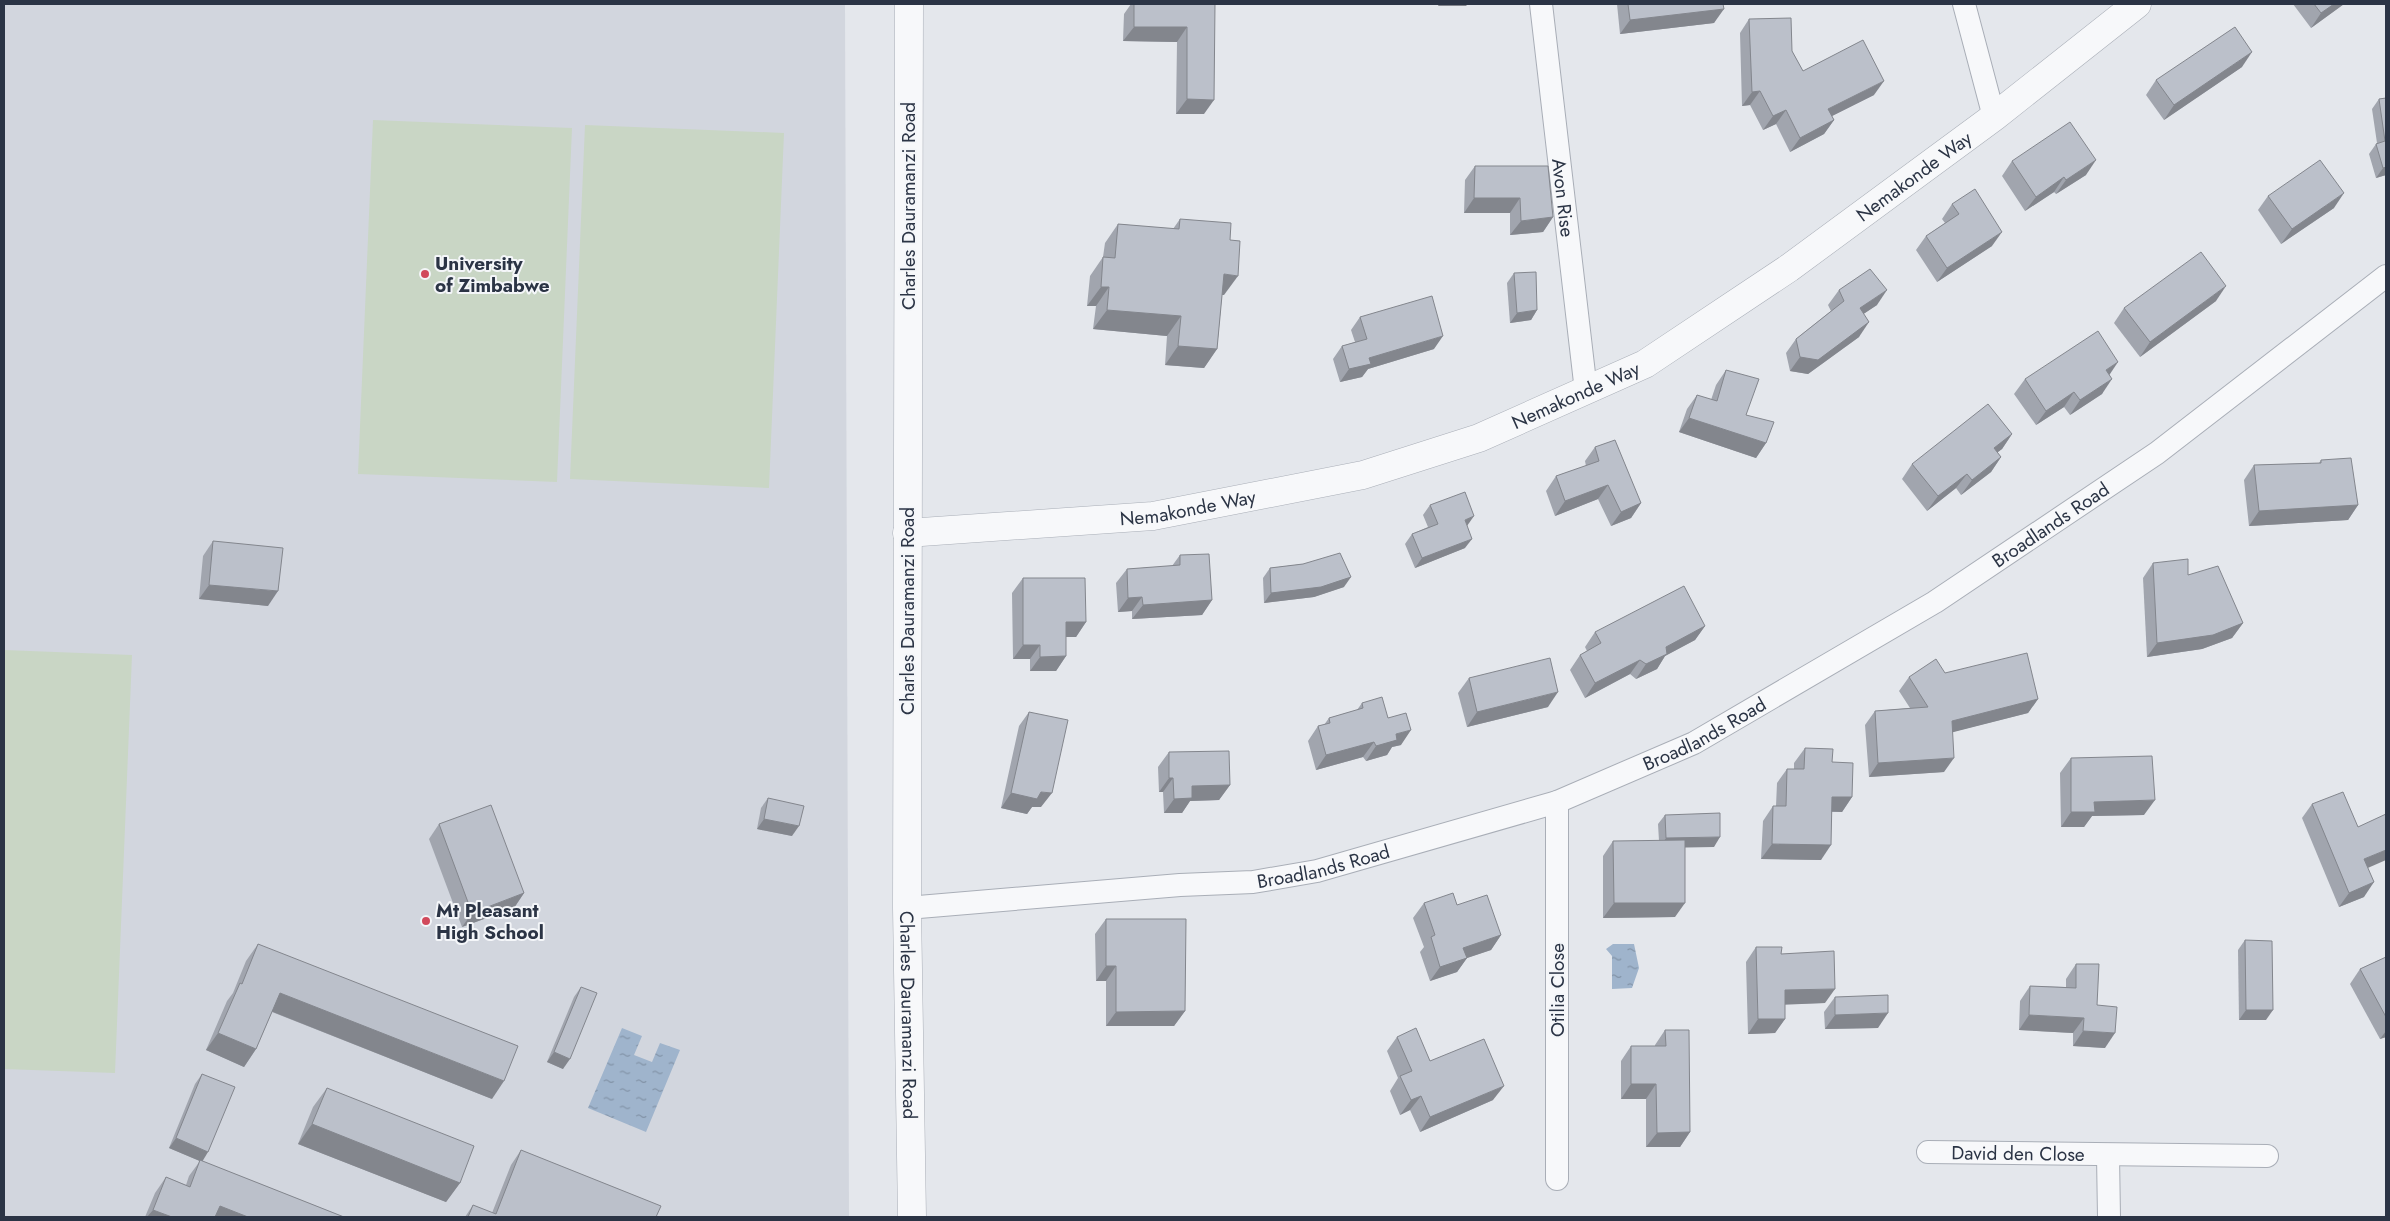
<svg xmlns="http://www.w3.org/2000/svg" width="2390" height="1221" font-family="Jost,sans-serif">
<style>
.built{fill:#d2d6de}
.garden{fill:#c9d6c5}
.water{fill:url(#water-ripples)}
.lines{fill:none;stroke-linecap:round;stroke-linejoin:round}
.minor-casing{stroke:#a9aeb7;stroke-width:24}
.tertiary-casing{stroke:#a9aeb7;stroke-width:29}
.minor{stroke:#f7f8fa;stroke-width:22}
.tertiary{stroke:#f7f8fa;stroke-width:28}
.wall{fill:#a1a5ae}
.shaded-wall{fill:#83868d}
.building{fill:#bbc0ca;stroke:#83868d}
.poi-dot{fill:#d1495b;stroke:#f4f6f9;stroke-width:2}
.labels{text-anchor:middle;dominant-baseline:central;stroke-width:4;stroke-linejoin:round;paint-order:stroke}
.street-label{font-size:19px;fill:#2b3445;stroke:#f4f6f9}
.poi-label{font-size:19px;font-weight:bold;fill:#2b3445;stroke:#f4f6f9;text-anchor:start}
</style>
<defs>
<pattern id="water-ripples" width="26" height="14" patternUnits="userSpaceOnUse" patternTransform="scale(1.25)"><rect width="26" height="14" fill="#9fb4cc"/><path d="M2 4q2-2 4 0t4 0M15 11q2-2 4 0t4 0" fill="none" stroke="#8293a7"/></pattern>
</defs>
<rect width="100%" height="100%" fill="#e4e7ec"/>
<polygon class="built" points="4,4 845,4 849,1217 4,1217"/>
<g class="garden">
<polygon points="373,120 572,128 557,482 358,474"/>
<polygon points="585,125 784,133 769,488 570,479"/>
<polygon points="4,650 132,655 115,1073 4,1069"/>
</g>
<g class="water">
<polygon points="1613,944 1634,944 1639,968 1632,988 1612,989 1612,956 1606,949"/>
<polygon points="622,1028 642,1036 634,1055 652,1062 660,1043 680,1050 646,1132 588,1108"/>
</g>
<g class="lines">
<defs>
<g id="minor">
<path id="s1" d="M1541,4L1586,391"/>
<polyline points="1964,4 1994,117"/>
<path id="s2" d="M907,908L1180,885L1253,882L1317,871L1557,802L1694,743L1935,602L2157,453L2386,276"/>
<path id="s3" d="M1928,1152L2267,1156"/>
<polyline points="2108,1156 2109,1217"/>
<polyline points="1557,1179 1557,802"/>
</g>
<g id="tertiary">
<path id="s4" d="M909,4L907,908L912,1217"/>
<path id="s5" d="M907,533L1153,516L1363,475L1479,438L1645,364L1789,268L1994,117L2137,4"/>
</g>
</defs>
<use href="#minor" class="minor-casing"/>
<use href="#tertiary" class="tertiary-casing"/>
<use href="#minor" class="minor"/>
<use href="#tertiary" class="tertiary"/>
</g>
<g class="wall">
<polygon points="1131,4 1215,4 1204,114 1176,114 1177,42 1123,41 1124,14"/>
<polygon points="1617,4 1723,4 1714,23 1620,34"/>
<polygon points="2293,4 2344,4 2311,28"/>
<polygon points="1749,19 1792,51 1803,71 1874,95 1832,116 1834,120 1824,134 1790,152 1776,124 1763,130 1750,105 1742,106 1740,33"/>
<polygon points="2242,67 2164,120 2146,95 2156,80"/>
<polygon points="2386,98 2386,175 2376,178 2369,154 2376,144 2377,143 2372,109 2379,99"/>
<polygon points="2012,161 2086,175 2056,194 2054,192 2025,211 2002,176"/>
<polygon points="1475,166 1553,217 1543,232 1510,235 1510,213 1464,213 1465,180"/>
<polygon points="2268,196 2334,208 2281,244 2258,210"/>
<polygon points="1952,204 1992,246 1937,282 1916,250 1926,236 1945,223 1942,219"/>
<polygon points="1180,219 1224,295 1222,295 1217,349 1204,368 1165,365 1167,336 1093,329 1096,306 1087,306 1090,276 1103,257 1105,243 1118,224 1173,229"/>
<polygon points="1514,273 1537,310 1531,320 1510,323 1507,283"/>
<polygon points="1839,290 1877,305 1863,314 1859,337 1808,374 1790,371 1786,353 1796,339 1831,311 1828,305"/>
<polygon points="2216,301 2140,357 2114,323 2124,308"/>
<polygon points="1360,317 1434,349 1368,369 1362,377 1340,382 1333,359 1342,346 1355,342 1351,330"/>
<polygon points="1726,370 1746,415 1766,443 1756,458 1679,432 1687,409 1697,395 1711,400 1716,385"/>
<polygon points="2110,375 2102,394 2070,415 2064,407 2036,425 2014,394 2025,379"/>
<polygon points="2012,434 2002,449 1997,452 2001,457 1991,472 1961,495 1956,488 1927,511 1902,479 1912,464"/>
<polygon points="1595,447 1641,503 1631,518 1611,526 1598,499 1555,516 1546,491 1556,476 1586,466 1585,461"/>
<polygon points="2321,460 2358,505 2348,520 2249,526 2244,480 2254,465 2319,463"/>
<polygon points="1430,505 1467,526 1465,548 1415,568 1405,544 1412,534 1428,527 1423,515"/>
<polygon points="213,541 268,606 199,599 203,556"/>
<polygon points="1180,555 1212,600 1202,615 1132,619 1132,611 1118,612 1116,583 1127,569 1172,566"/>
<polygon points="2153,563 2188,575 2243,623 2232,638 2202,649 2147,657 2143,578"/>
<polygon points="1303,564 1344,587 1314,597 1264,603 1263,578 1270,568"/>
<polygon points="1023,578 1086,622 1076,637 1066,637 1066,656 1056,671 1030,671 1030,659 1013,659 1012,593"/>
<polygon points="1705,626 1695,640 1665,656 1657,669 1636,679 1630,674 1585,698 1570,670 1580,655 1587,651 1585,647 1595,632"/>
<polygon points="1945,673 2038,699 2028,713 1952,732 1944,772 1869,777 1865,725 1875,711 1910,708 1899,691 1909,677"/>
<polygon points="1469,678 1548,707 1467,727 1458,693"/>
<polygon points="1362,703 1388,718 1401,745 1392,747 1387,755 1366,761 1363,757 1316,770 1308,741 1318,726 1324,725 1329,718 1357,710"/>
<polygon points="1029,712 1041,807 1032,807 1027,814 1001,808 1019,726"/>
<polygon points="1805,748 1832,762 1852,797 1842,812 1832,812 1821,860 1761,859 1763,821 1773,806 1776,806 1777,783 1787,769 1794,769 1794,763"/>
<polygon points="1169,752 1230,785 1219,800 1190,801 1182,813 1164,813 1163,792 1159,792 1158,767"/>
<polygon points="2071,758 2144,815 2092,816 2084,827 2061,827 2060,773"/>
<polygon points="768,798 792,836 757,829 761,808"/>
<polygon points="2312,804 2368,868 2364,897 2339,907 2302,818"/>
<polygon points="1665,815 1714,847 1685,847 1675,917 1603,918 1603,856 1613,841 1659,841 1658,824"/>
<polygon points="439,824 524,893 514,908 462,927 429,839"/>
<polygon points="1424,903 1457,905 1501,935 1491,950 1467,958 1457,972 1430,981 1420,952 1424,947 1413,918"/>
<polygon points="1106,919 1185,1011 1174,1026 1106,1026 1106,981 1096,981 1095,934"/>
<polygon points="2245,940 2266,1020 2239,1020 2238,950"/>
<polygon points="258,944 492,1099 272,1012 256,1049 244,1067 206,1050 227,1001 233,993 246,961"/>
<polygon points="1756,947 1825,1003 1785,1004 1785,1019 1775,1033 1748,1034 1746,962"/>
<polygon points="2386,957 2386,1037 2380,1039 2350,984 2360,969"/>
<polygon points="2076,964 2097,1005 2105,1048 2073,1046 2073,1033 2019,1030 2020,1001 2030,986 2066,987 2066,979"/>
<polygon points="581,987 563,1069 547,1062 574,997"/>
<polygon points="1835,997 1878,1028 1825,1029 1824,1012"/>
<polygon points="1665,1030 1690,1132 1680,1147 1646,1147 1646,1099 1621,1099 1621,1061 1631,1046 1655,1046 1655,1045"/>
<polygon points="1397,1037 1430,1061 1493,1100 1420,1132 1410,1110 1400,1115 1390,1091 1398,1078 1387,1051"/>
<polygon points="202,1074 202,1161 344,1217 145,1217 155,1193 166,1177 186,1185 189,1176 200,1161 169,1148 195,1084"/>
<polygon points="327,1088 460,1183 446,1202 298,1144 313,1107"/>
<polygon points="521,1150 656,1217 465,1217 473,1205 492,1213 511,1165"/>
</g>
<g class="shaded-wall">
<polygon points="1439,4 1468,4 1466,6 1438,6"/>
<polygon points="2334,4 2344,4 2311,28 2321,13"/>
<polygon points="1724,9 1714,23 1620,34 1630,20"/>
<polygon points="1134,27 1187,27 1177,42 1123,41"/>
<polygon points="2252,52 2242,67 2164,120 2174,105"/>
<polygon points="1884,81 1874,95 1818,123 1828,109"/>
<polygon points="1760,91 1750,105 1742,106 1752,92"/>
<polygon points="1187,99 1214,100 1204,114 1176,114"/>
<polygon points="1786,110 1776,124 1763,130 1773,116"/>
<polygon points="1834,120 1824,134 1790,152 1800,138"/>
<polygon points="2096,160 2086,175 2056,194 2066,180"/>
<polygon points="2386,167 2386,175 2376,178 2383,168"/>
<polygon points="2064,177 2054,192 2025,211 2036,197"/>
<polygon points="2344,193 2334,208 2281,244 2292,229"/>
<polygon points="1474,198 1520,198 1510,213 1464,213"/>
<polygon points="1553,217 1543,232 1510,235 1521,221"/>
<polygon points="2002,232 1992,246 1937,282 1947,268"/>
<polygon points="1224,274 1238,276 1224,295 1210,294"/>
<polygon points="2226,286 2216,301 2140,357 2150,342"/>
<polygon points="1101,287 1109,287 1096,306 1087,306"/>
<polygon points="1887,290 1877,305 1850,323 1860,308"/>
<polygon points="1107,310 1181,316 1167,336 1093,329"/>
<polygon points="1537,310 1531,320 1510,323 1517,313"/>
<polygon points="1869,322 1859,337 1808,374 1790,371 1800,357"/>
<polygon points="1443,336 1434,349 1368,369 1362,377 1340,382 1349,369 1369,358"/>
<polygon points="1178,346 1217,349 1204,368 1165,365"/>
<polygon points="2118,362 2108,377 2106,370"/>
<polygon points="2112,379 2102,394 2070,415 2080,400"/>
<polygon points="2074,392 2064,407 2036,425 2046,411"/>
<polygon points="1689,418 1766,443 1756,458 1679,432"/>
<polygon points="2012,434 2002,449 1984,463 1994,448"/>
<polygon points="2001,457 1991,472 1961,495 1972,480"/>
<polygon points="1967,474 1956,488 1927,511 1938,496"/>
<polygon points="1608,485 1598,499 1555,516 1565,501"/>
<polygon points="1641,503 1631,518 1611,526 1621,512"/>
<polygon points="2358,505 2348,520 2249,526 2259,511"/>
<polygon points="1474,516 1467,526 1465,520"/>
<polygon points="1472,539 1465,548 1415,568 1422,558"/>
<polygon points="1351,577 1344,587 1314,597 1264,603 1271,593"/>
<polygon points="209,585 278,591 268,606 199,599"/>
<polygon points="1142,597 1132,611 1118,612 1128,598"/>
<polygon points="1212,600 1202,615 1132,619 1143,605"/>
<polygon points="1066,622 1086,622 1076,637 1056,637"/>
<polygon points="2243,623 2232,638 2202,649 2147,657 2157,643"/>
<polygon points="1705,626 1695,640 1665,656 1657,669 1636,679 1646,664 1666,647"/>
<polygon points="1023,645 1040,645 1030,659 1013,659"/>
<polygon points="1066,656 1056,671 1030,671 1040,657"/>
<polygon points="1640,660 1630,674 1585,698 1595,683"/>
<polygon points="1558,692 1548,707 1467,727 1477,712"/>
<polygon points="2038,699 2028,713 1942,735 1952,721"/>
<polygon points="1411,730 1401,745 1392,747 1387,755 1366,761 1376,746 1396,734"/>
<polygon points="1374,742 1363,757 1316,770 1326,755"/>
<polygon points="1954,758 1944,772 1869,777 1878,763"/>
<polygon points="1169,778 1173,778 1163,792 1159,792"/>
<polygon points="1230,785 1219,800 1190,801 1182,813 1164,813 1174,799 1192,786"/>
<polygon points="1011,793 1041,792 1052,793 1041,807 1032,807 1027,814 1001,808"/>
<polygon points="1832,797 1852,797 1842,812 1822,811"/>
<polygon points="2155,800 2144,815 2092,816 2084,827 2061,827 2071,812 2094,802"/>
<polygon points="764,819 799,826 792,836 757,829"/>
<polygon points="1720,837 1714,847 1659,848 1666,838"/>
<polygon points="1772,844 1831,845 1821,860 1761,859"/>
<polygon points="2386,850 2386,860 2354,874 2364,859"/>
<polygon points="2374,882 2364,897 2339,907 2349,893"/>
<polygon points="524,893 514,908 462,927 472,913"/>
<polygon points="1614,903 1685,903 1675,917 1603,918"/>
<polygon points="1501,935 1491,950 1467,958 1457,972 1430,981 1440,967 1463,948"/>
<polygon points="1106,966 1116,966 1106,981 1096,981"/>
<polygon points="1835,989 1825,1003 1775,1005 1785,990"/>
<polygon points="280,993 504,1081 492,1099 268,1010"/>
<polygon points="2246,1010 2273,1010 2266,1020 2239,1020"/>
<polygon points="1185,1011 1174,1026 1106,1026 1116,1012"/>
<polygon points="1888,1013 1878,1028 1825,1029 1835,1015"/>
<polygon points="2029,1015 2084,1018 2073,1033 2019,1030"/>
<polygon points="1758,1019 1785,1019 1775,1033 1748,1034"/>
<polygon points="2083,1031 2115,1033 2105,1048 2073,1046"/>
<polygon points="2386,1031 2386,1037 2380,1039"/>
<polygon points="218,1033 256,1049 244,1067 206,1050"/>
<polygon points="554,1052 570,1059 563,1069 547,1062"/>
<polygon points="1631,1084 1656,1084 1646,1099 1621,1099"/>
<polygon points="1504,1086 1493,1100 1420,1132 1430,1117"/>
<polygon points="1421,1096 1410,1110 1400,1115 1411,1100"/>
<polygon points="312,1124 460,1183 446,1202 298,1144"/>
<polygon points="1690,1132 1680,1147 1646,1147 1657,1133"/>
<polygon points="176,1138 208,1152 202,1162 169,1148"/>
<polygon points="220,1206 248,1217 212,1217"/>
<polygon points="153,1210 172,1217 147,1217"/>
</g>
<g class="building">
<polygon points="1134,4 1215,4 1214,100 1187,99 1187,27 1134,27"/>
<polygon points="1628,4 1723,4 1724,9 1630,20"/>
<polygon points="2314,4 2334,4 2321,13"/>
<polygon points="1791,18 1792,51 1803,71 1863,40 1884,81 1828,109 1834,120 1800,138 1786,110 1773,116 1760,91 1752,92 1749,19"/>
<polygon points="2235,27 2252,52 2174,105 2156,80"/>
<polygon points="2386,98 2386,167 2383,168 2376,144 2385,141 2379,99"/>
<polygon points="2070,122 2096,160 2066,180 2064,177 2036,197 2012,161"/>
<polygon points="2320,160 2344,193 2292,229 2268,196"/>
<polygon points="1475,166 1548,166 1553,217 1521,221 1520,198 1474,198"/>
<polygon points="1975,189 2002,232 1947,268 1926,236 1959,214 1952,204"/>
<polygon points="1180,219 1231,223 1230,240 1240,241 1238,276 1224,274 1217,349 1178,346 1181,316 1107,310 1109,287 1101,287 1103,257 1115,258 1118,224 1179,229"/>
<polygon points="2201,252 2226,286 2150,342 2124,308"/>
<polygon points="1870,269 1887,290 1860,308 1869,322 1818,360 1800,357 1796,339 1844,301 1839,290"/>
<polygon points="1536,272 1537,310 1517,313 1514,273"/>
<polygon points="1432,296 1443,336 1369,358 1371,364 1349,369 1342,346 1367,339 1360,317"/>
<polygon points="2098,331 2118,362 2106,370 2112,379 2080,400 2074,392 2046,411 2025,379"/>
<polygon points="1726,370 1759,379 1746,415 1774,422 1766,443 1689,418 1697,395 1717,401"/>
<polygon points="1988,404 2012,434 1994,448 2001,457 1972,480 1967,474 1938,496 1912,464"/>
<polygon points="1615,440 1641,503 1621,512 1608,485 1565,501 1556,476 1599,461 1595,447"/>
<polygon points="2351,458 2358,505 2259,511 2254,465 2321,463 2321,460"/>
<polygon points="1465,492 1474,516 1465,520 1472,539 1422,558 1412,534 1438,524 1430,505"/>
<polygon points="213,541 283,548 278,591 209,585"/>
<polygon points="1340,553 1351,577 1321,587 1271,593 1270,568 1303,564"/>
<polygon points="1209,554 1212,600 1143,605 1142,597 1128,598 1127,569 1180,565 1180,555"/>
<polygon points="2188,559 2188,575 2218,566 2243,623 2213,635 2157,643 2153,563"/>
<polygon points="1023,578 1085,578 1086,622 1066,622 1066,656 1040,657 1040,645 1023,645"/>
<polygon points="1684,586 1705,626 1666,647 1667,654 1646,664 1640,660 1595,683 1580,655 1601,643 1595,632"/>
<polygon points="2027,653 2038,699 1952,721 1954,758 1878,763 1875,711 1928,707 1909,677 1936,659 1945,673"/>
<polygon points="1550,658 1558,692 1477,712 1469,678"/>
<polygon points="1382,697 1388,718 1406,713 1411,730 1396,734 1397,740 1376,746 1374,742 1326,755 1318,726 1330,723 1329,718 1363,708 1362,703"/>
<polygon points="1029,712 1068,720 1052,793 1041,792 1037,799 1011,793"/>
<polygon points="1805,748 1833,749 1832,762 1853,763 1852,797 1832,797 1831,845 1772,844 1773,806 1786,806 1787,769 1804,769"/>
<polygon points="1229,751 1230,785 1192,786 1192,798 1174,799 1173,778 1169,778 1169,752"/>
<polygon points="2152,756 2155,800 2094,802 2095,812 2071,812 2071,758"/>
<polygon points="2343,792 2358,827 2386,814 2386,850 2364,859 2374,882 2349,893 2312,804"/>
<polygon points="768,798 804,806 799,826 764,819"/>
<polygon points="491,805 524,893 472,913 439,824"/>
<polygon points="1720,813 1720,837 1666,838 1665,815"/>
<polygon points="1685,840 1685,903 1614,903 1613,841"/>
<polygon points="1453,893 1457,905 1487,895 1501,935 1463,948 1467,958 1440,967 1431,937 1435,935 1424,903"/>
<polygon points="1106,919 1186,919 1185,1011 1116,1012 1116,966 1106,966"/>
<polygon points="2245,940 2272,941 2273,1010 2246,1010"/>
<polygon points="258,944 518,1046 504,1081 280,993 256,1049 218,1033 240,983 242,984"/>
<polygon points="1756,947 1782,947 1781,954 1834,951 1835,989 1785,990 1785,1019 1758,1019"/>
<polygon points="2386,957 2386,1017 2360,969"/>
<polygon points="2076,964 2099,964 2097,1005 2117,1007 2115,1033 2083,1031 2084,1018 2029,1015 2030,986 2076,988"/>
<polygon points="581,987 597,993 570,1059 554,1052"/>
<polygon points="1888,995 1888,1013 1835,1015 1835,997"/>
<polygon points="1416,1028 1430,1061 1484,1039 1504,1086 1430,1117 1421,1096 1411,1100 1400,1076 1412,1071 1397,1037"/>
<polygon points="1665,1030 1689,1030 1690,1132 1657,1133 1656,1084 1631,1084 1631,1046 1666,1046"/>
<polygon points="202,1074 235,1087 208,1152 176,1138"/>
<polygon points="327,1088 474,1146 460,1183 312,1124"/>
<polygon points="521,1150 661,1206 656,1217 468,1217 473,1205 496,1214"/>
<polygon points="200,1160 344,1217 248,1217 220,1206 215,1217 172,1217 153,1210 166,1177 190,1187"/>
</g>
<g class="poi-dot">
<circle cx="425" cy="274" r="5"/>
<circle cx="426" cy="921" r="5"/>
</g>
<g class="labels">
<g class="street-label">
<text stroke="none"><textPath href="#s5" startOffset="1092">Nemakonde Way</textPath></text>
<text stroke="none"><textPath href="#s1" startOffset="195">Avon Rise</textPath></text>
<text transform="translate(908 206) rotate(-90)">Charles Dauramanzi Road</text>
<text stroke="none"><textPath href="#s5" startOffset="688">Nemakonde Way</textPath></text>
<text stroke="none"><textPath href="#s5" startOffset="282">Nemakonde Way</textPath></text>
<text stroke="none"><textPath href="#s2" startOffset="1229">Broadlands Road</textPath></text>
<text transform="translate(907 611) rotate(-90)">Charles Dauramanzi Road</text>
<text stroke="none"><textPath href="#s2" startOffset="824">Broadlands Road</textPath></text>
<text stroke="none"><textPath href="#s2" startOffset="419">Broadlands Road</textPath></text>
<text transform="translate(1557 990) rotate(-90)">Otilia Close</text>
<text stroke="none"><textPath href="#s4" startOffset="1011">Charles Dauramanzi Road</textPath></text>
<text stroke="none"><textPath href="#s3" startOffset="90">David den Close</textPath></text>
</g>
<g class="poi-label">
<text x="435" y="263">University<tspan x="435" dy="22">of Zimbabwe</tspan></text>
<text x="436" y="910">Mt Pleasant<tspan x="436" dy="22">High School</tspan></text>
</g>
</g>
<rect width="2390" height="1221" fill="none" stroke="#2b3445" stroke-width="10"/>
</svg>
